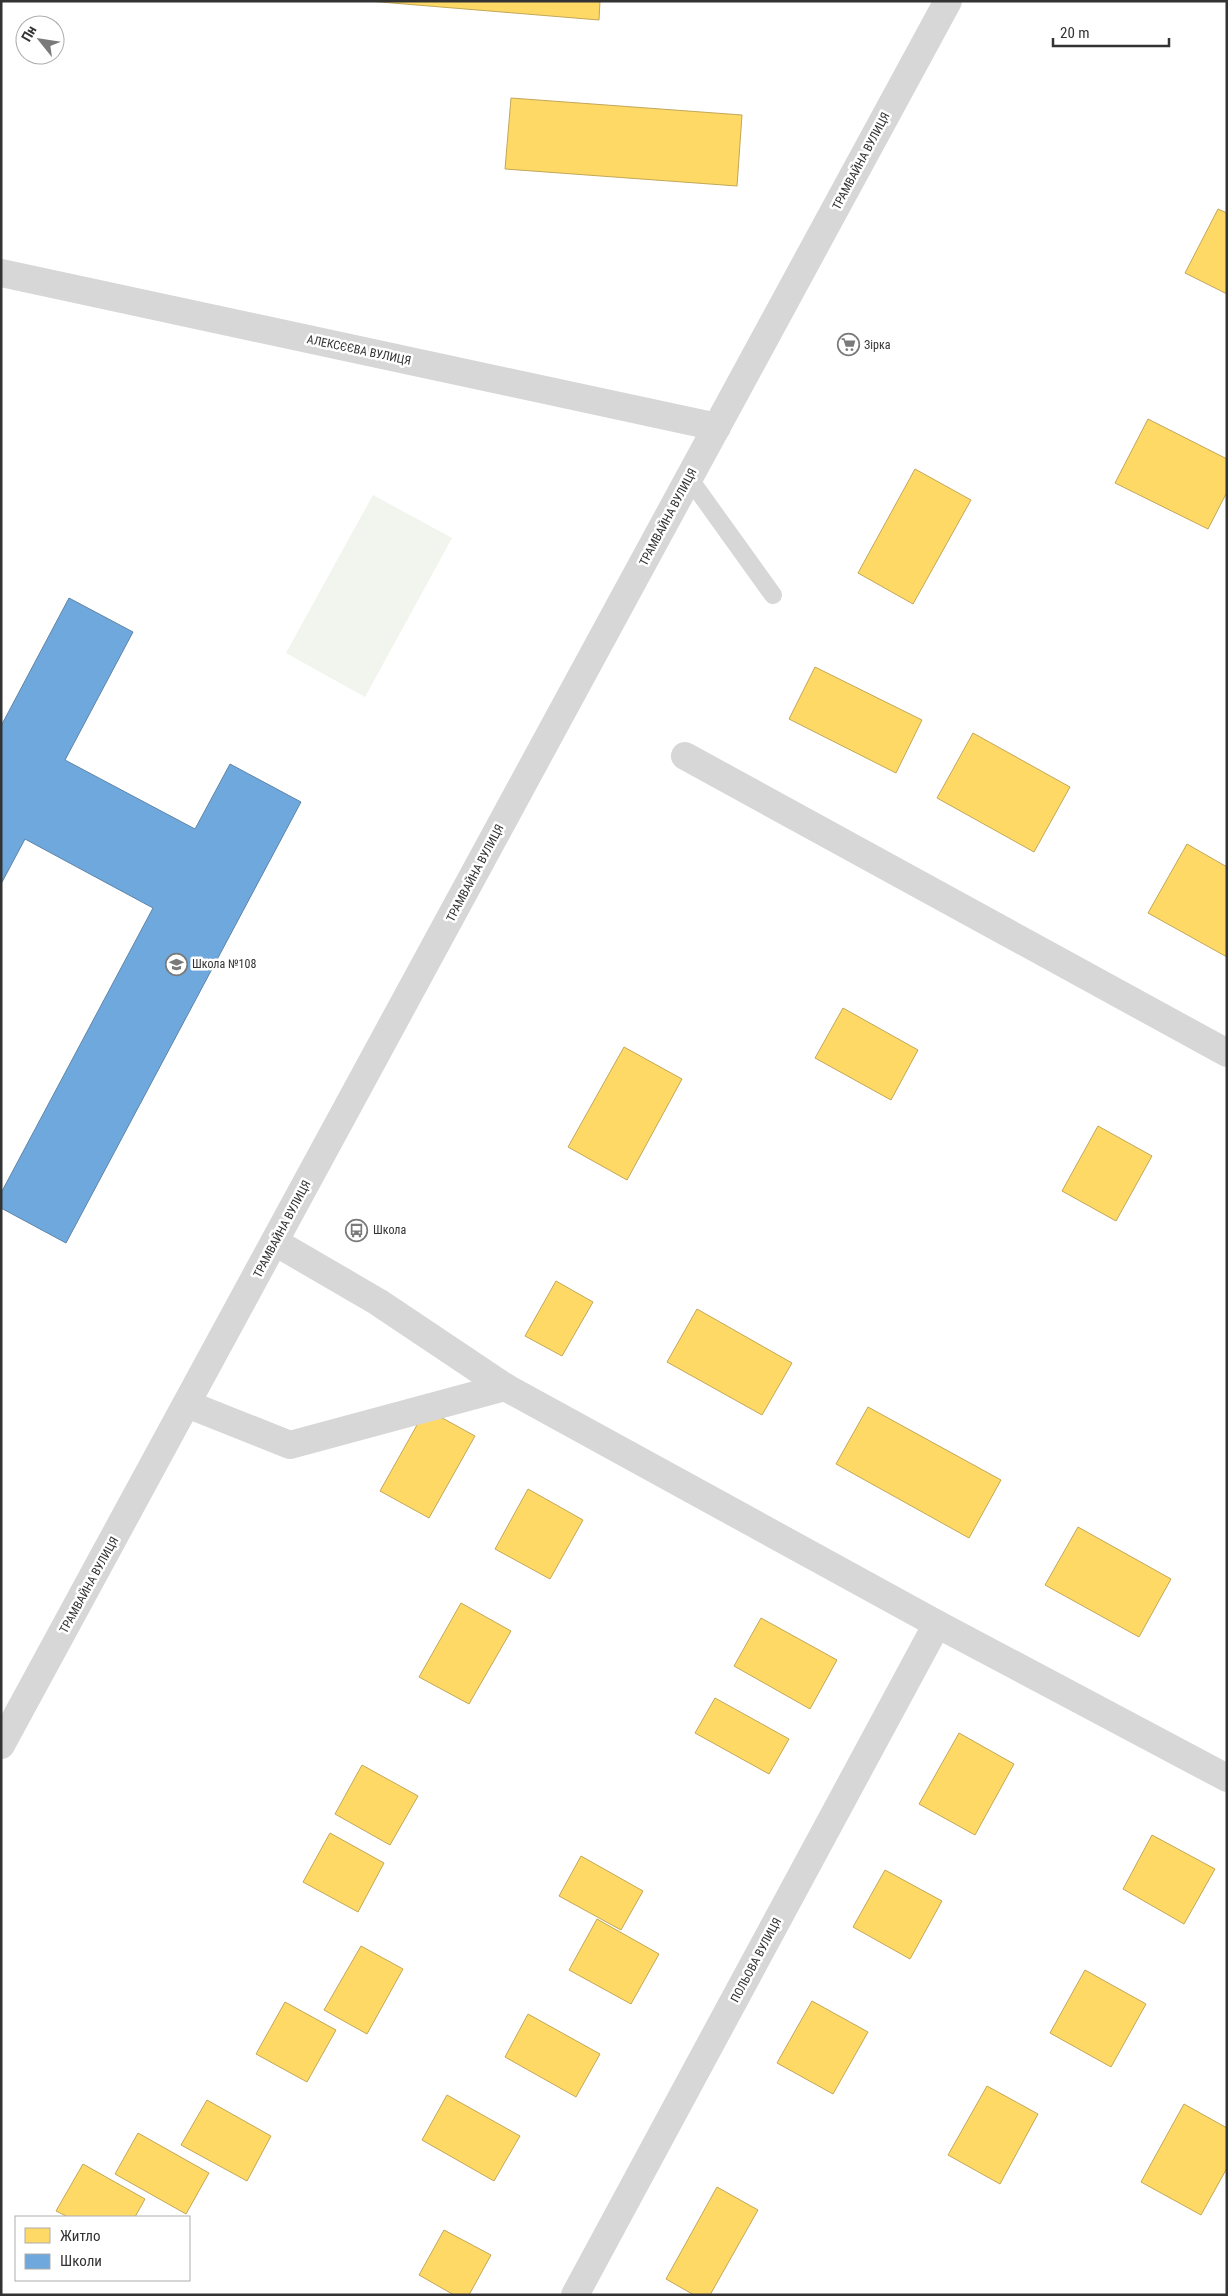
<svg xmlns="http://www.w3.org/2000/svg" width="1228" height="2296" font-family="'Roboto Condensed',sans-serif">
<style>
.green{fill:#f1f5ed}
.homes{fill:#ffd966;stroke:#c2a757}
.schools{fill:#6fa8dc;stroke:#5d85a9}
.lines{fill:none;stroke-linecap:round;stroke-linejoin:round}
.service{stroke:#d7d7d7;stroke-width:18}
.minor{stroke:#d7d7d7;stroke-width:28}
.tertiary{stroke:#d7d7d7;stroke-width:28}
.labels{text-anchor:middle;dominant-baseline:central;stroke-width:5;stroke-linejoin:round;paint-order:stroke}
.street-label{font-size:12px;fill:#333;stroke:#fff}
.poi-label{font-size:12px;fill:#333;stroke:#fff;text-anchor:start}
</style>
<rect width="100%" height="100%" fill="#fff"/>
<polygon class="green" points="373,495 452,538 365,697 286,653"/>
<g class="homes">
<polygon points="368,1 600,1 599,20"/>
<polygon points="511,98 742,115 737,186 505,169"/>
<polygon points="1218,209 1227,213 1227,294 1185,273"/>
<polygon points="1148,419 1227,459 1227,492 1208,529 1115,483"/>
<polygon points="915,469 971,500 913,604 858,573"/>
<polygon points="815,667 922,720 896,773 789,719"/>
<polygon points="973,733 1070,787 1034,852 937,798"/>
<polygon points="1187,844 1227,867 1227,957 1148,913"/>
<polygon points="843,1008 918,1050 891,1100 815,1058"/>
<polygon points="624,1047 682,1079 627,1180 568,1147"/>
<polygon points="1098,1126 1152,1156 1116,1221 1062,1191"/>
<polygon points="556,1281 593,1302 562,1356 525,1336"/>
<polygon points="697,1309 792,1363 762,1415 667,1362"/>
<polygon points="868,1407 1001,1480 969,1538 836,1464"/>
<polygon points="426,1409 475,1436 429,1518 380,1491"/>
<polygon points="528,1489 583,1520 550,1579 495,1549"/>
<polygon points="1078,1527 1171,1579 1139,1637 1045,1585"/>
<polygon points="461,1603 511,1631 469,1704 419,1677"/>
<polygon points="761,1618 837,1660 810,1709 734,1666"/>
<polygon points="715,1698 789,1739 769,1774 695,1733"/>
<polygon points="959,1733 1014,1764 975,1835 919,1804"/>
<polygon points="362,1765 418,1796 390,1845 335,1814"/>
<polygon points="330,1833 384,1863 358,1912 303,1882"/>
<polygon points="1152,1835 1215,1869 1184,1924 1123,1889"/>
<polygon points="581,1856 643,1891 621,1930 559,1896"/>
<polygon points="885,1870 942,1901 910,1959 853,1927"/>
<polygon points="597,1919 659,1954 631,2004 569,1970"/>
<polygon points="361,1946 403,1969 367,2034 324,2010"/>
<polygon points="1085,1970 1146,2004 1111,2067 1050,2033"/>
<polygon points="812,2001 868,2032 833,2094 777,2063"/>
<polygon points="285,2002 336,2030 307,2082 256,2054"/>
<polygon points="528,2014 600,2054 576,2097 505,2057"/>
<polygon points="987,2086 1038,2114 1000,2184 948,2155"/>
<polygon points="447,2095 520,2136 494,2181 422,2140"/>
<polygon points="207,2100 271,2136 247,2181 181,2145"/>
<polygon points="1184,2104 1227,2128 1227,2168 1201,2215 1141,2182"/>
<polygon points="138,2133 209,2173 186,2214 115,2174"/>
<polygon points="83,2164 145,2199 135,2217 68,2217 56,2211"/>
<polygon points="717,2187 758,2210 710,2295 694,2295 666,2279"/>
<polygon points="444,2230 491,2255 469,2295 454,2295 419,2275"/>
</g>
<polygon class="schools" points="69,598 133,632 65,760 195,829 230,764 301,802 66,1243 1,1208 1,1193 153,908 25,839 1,884 1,726"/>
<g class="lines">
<polyline class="service" points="689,478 773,595"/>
<g class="minor">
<polyline points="1,273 717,427"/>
<polyline points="685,756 1227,1053"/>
<polyline points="505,1387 937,1624 1227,1778"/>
<polyline points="575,2295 937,1624"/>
</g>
<g class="tertiary">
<polyline points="275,1242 378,1302 505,1387"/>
<polyline points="187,1404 290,1445 505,1387"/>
<polyline points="1,1745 948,1"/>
</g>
</g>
<defs>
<symbol id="supermarket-ring" viewBox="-11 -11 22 22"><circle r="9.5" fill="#fff" stroke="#7a7a7a" stroke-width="1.5"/><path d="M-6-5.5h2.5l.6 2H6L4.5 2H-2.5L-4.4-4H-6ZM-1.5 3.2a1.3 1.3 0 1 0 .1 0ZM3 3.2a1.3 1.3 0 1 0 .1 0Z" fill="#7a7a7a"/></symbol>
<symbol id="school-ring" viewBox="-11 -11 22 22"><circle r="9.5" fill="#fff" stroke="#7a7a7a" stroke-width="1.5"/><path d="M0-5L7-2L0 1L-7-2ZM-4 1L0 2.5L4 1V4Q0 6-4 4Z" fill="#7a7a7a"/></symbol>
<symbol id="bus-ring" viewBox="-11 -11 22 22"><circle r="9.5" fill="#fff" stroke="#7a7a7a" stroke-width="1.5"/><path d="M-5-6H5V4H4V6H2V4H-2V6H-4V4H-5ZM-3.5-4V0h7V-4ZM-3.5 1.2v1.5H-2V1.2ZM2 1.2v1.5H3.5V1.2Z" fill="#7a7a7a"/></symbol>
</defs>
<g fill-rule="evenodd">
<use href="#supermarket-ring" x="836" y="332" width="25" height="25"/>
<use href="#school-ring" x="164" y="952" width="25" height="25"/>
<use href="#bus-ring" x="344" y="1218" width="25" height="25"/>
</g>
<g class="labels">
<g class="street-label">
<text transform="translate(861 161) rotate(-62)">ТРАМВАЙНА ВУЛИЦЯ</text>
<text transform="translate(359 350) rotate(12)">АЛЕКСЄЄВА ВУЛИЦЯ</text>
<text transform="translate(668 517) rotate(-62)">ТРАМВАЙНА ВУЛИЦЯ</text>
<text transform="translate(475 873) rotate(-62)">ТРАМВАЙНА ВУЛИЦЯ</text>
<text transform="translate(282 1229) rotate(-62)">ТРАМВАЙНА ВУЛИЦЯ</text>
<text transform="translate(89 1585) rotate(-61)">ТРАМВАЙНА ВУЛИЦЯ</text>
<text transform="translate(756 1960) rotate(-62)">ПОЛЬОВА ВУЛИЦЯ</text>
</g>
<g class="poi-label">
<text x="864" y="345">Зірка</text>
<text x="192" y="964">Школа №108</text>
<text x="373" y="1230">Школа</text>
</g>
</g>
<rect width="1228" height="2296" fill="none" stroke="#333333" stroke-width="5"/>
<rect x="15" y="2216" width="175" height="65" fill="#ffffff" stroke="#adadad"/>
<rect x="25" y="2228" width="25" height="15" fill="#ffd966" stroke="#adadad"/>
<text x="60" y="2241" font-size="15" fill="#333333">Житло</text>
<rect x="25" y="2254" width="25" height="15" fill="#6fa8dc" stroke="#adadad"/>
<text x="60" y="2266" font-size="15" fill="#333333">Школи</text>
<g transform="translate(40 40) rotate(300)"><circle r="24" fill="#ffffff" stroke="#adadad"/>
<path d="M0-4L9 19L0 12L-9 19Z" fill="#7a7a7a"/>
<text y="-8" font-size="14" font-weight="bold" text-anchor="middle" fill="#333333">Пн</text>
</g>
<path d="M1053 38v8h116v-8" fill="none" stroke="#333333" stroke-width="2.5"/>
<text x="1060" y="38" font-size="15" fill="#333333" stroke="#ffffff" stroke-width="4" paint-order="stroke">20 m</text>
</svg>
